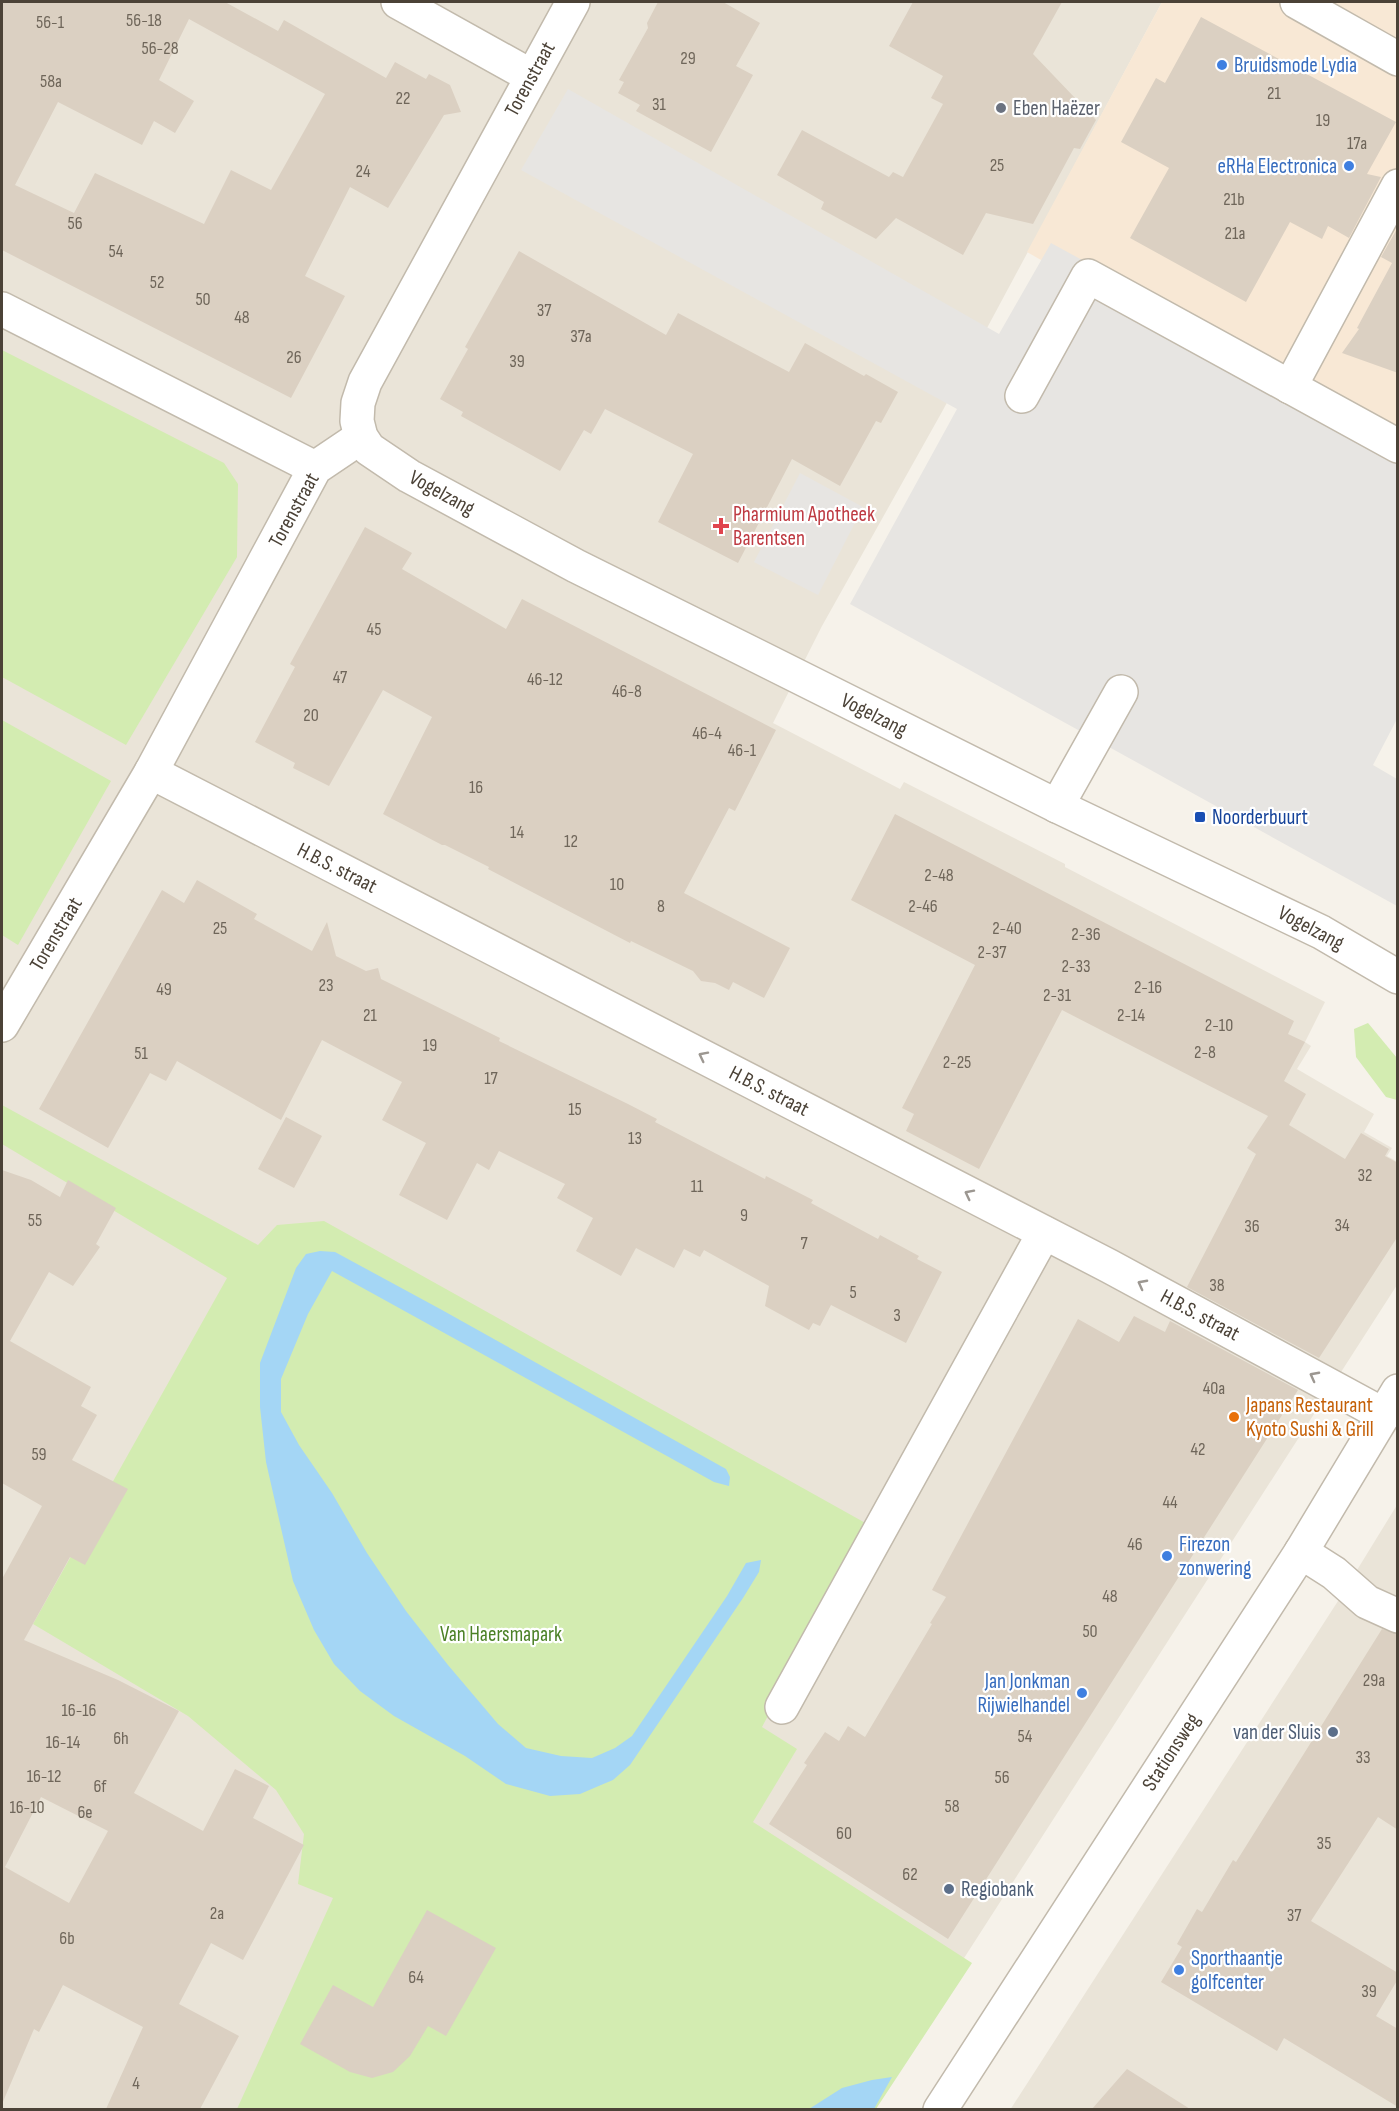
<svg xmlns="http://www.w3.org/2000/svg" width="1399" height="2111" font-family="'Sofia Sans Condensed',sans-serif">
<style>
.residential{fill:#eae4d8}
.commercial{fill:#f8e8d5}
.green{fill:#d3ecb1}
.parking{fill:#e7e5e2}
.water{fill:#a4d6f5}
.building{fill:#dbd0c2;fill-rule:evenodd}
.lines{fill:none;stroke-linecap:round;stroke-linejoin:round}
.minor-casing{stroke:#c2baac;stroke-width:36}
.minor{stroke:#fff;stroke-width:33}
.oneway{stroke:#9c9791}
.shop-dot{fill:#3f7fe0;stroke:#fff;stroke-width:2}
.worship-dot{fill:#6b7280;stroke:#fff;stroke-width:2}
.health-dot{fill:#e0444e;stroke:#fff;stroke-width:2}
.transit-dot{fill:#1a4fb4;stroke:#fff;stroke-width:2}
.food-dot{fill:#e8710a;stroke:#fff;stroke-width:2}
.service-dot{fill:#5c6f8a;stroke:#fff;stroke-width:2}
.labels{text-anchor:middle;dominant-baseline:central;stroke-width:4.5;stroke-linejoin:round;paint-order:stroke}
.number-label{font-size:18px;fill:#6f665a}
.shop-label{font-size:21px;fill:#366cbe;stroke:#fff;text-anchor:start}
.street-label{font-size:21px;fill:#4b4237;stroke:#fff}
.worship-label{font-size:21px;fill:#5b616d;stroke:#fff;text-anchor:start}
.health-label{font-size:21px;fill:#be3a42;stroke:#fff;text-anchor:start}
.transit-label{font-size:21px;fill:#164399;stroke:#fff;text-anchor:start}
.food-label{font-size:21px;fill:#c56008;stroke:#fff;text-anchor:start}
.park-label{font-size:21px;fill:#4b8126;stroke:#fff}
.service-label{font-size:21px;fill:#4e5e75;stroke:#fff;text-anchor:end}
</style>
<rect width="100%" height="100%" fill="#f6f2ea"/>
<g class="residential">
<polygon points="2,2 1162,2 943,410 822,626 773,723 900,789 904,782 1065,864 1065,867 1325,1002 1305,1042 1311,1046 1297,1069 1374,1114 1364,1132 1392,1148 1387,1156 1398,1162 1397,1285 957,1969 228,1699 361,1888 254,2109 2,2110"/>
<polygon points="1397,1505 1397,2109 1010,2110 1338,1601"/>
</g>
<polygon class="commercial" points="1162,2 1397,2 1397,463 1027,252"/>
<g class="green">
<polygon points="2,350 224,463 238,484 237,557 126,745 2,677"/>
<polygon points="2,720 111,781 18,945 2,935"/>
<polygon points="1368,1023 1397,1058 1397,1100 1386,1097 1356,1057 1354,1029"/>
<polygon points="2,1105 258,1245 277,1225 324,1221 869,1525 762,1727 797,1749 753,1822 972,1963 876,2109 237,2109 333,1898 298,1884 304,1834 276,1790 188,1716 33,1624 227,1278 2,1144"/>
</g>
<g class="parking">
<polygon points="568,89 999,334 1051,243 1397,432 1397,719 1373,765 1397,779 1397,906 850,604 957,409 521,170"/>
<polygon points="800,473 863,507 818,595 754,562"/>
</g>
<g class="water">
<polygon points="320,1251 335,1252 442,1310 726,1469 730,1477 729,1486 714,1482 332,1271 308,1314 281,1379 281,1412 299,1445 332,1493 367,1553 406,1611 448,1665 498,1724 526,1748 561,1756 592,1758 615,1748 632,1736 727,1596 746,1563 761,1560 759,1572 743,1598 630,1765 613,1780 601,1785 580,1794 550,1796 506,1784 465,1756 394,1716 360,1691 334,1664 314,1630 293,1581 266,1462 260,1407 260,1363 296,1268 306,1254"/>
<polygon points="892,2077 874,2109 809,2109 842,2088 872,2080"/>
</g>
<g class="building">
<path d="M2,2H225L278,31L284,20L386,78L395,62L426,79L429,74L450,85L461,112L444,115L388,208L350,187L305,276L345,296L291,398L2,250ZM189,19L325,94L271,190L231,170L204,224L95,173L74,213L15,185L58,102L142,145L154,121L175,133L194,101L159,80Z"/>
<polygon points="658,2 723,2 760,23 736,66 753,75 711,152 636,111 640,105 618,93 624,82 619,80 648,28 647,23"/>
<polygon points="913,2 1062,2 1033,54 1096,120 1080,149 1074,148 1033,224 986,213 963,255 896,218 876,239 821,209 824,202 777,175 802,130 889,177 893,172 903,177 943,104 931,98 943,76 889,46"/>
<polygon points="1201,17 1396,122 1367,174 1381,177 1349,238 1328,226 1322,239 1290,222 1246,302 1130,238 1169,168 1121,142 1156,78 1165,83"/>
<polygon points="1398,227 1398,373 1342,353 1359,329 1357,328 1392,263 1381,257"/>
<polygon points="519,251 666,335 678,313 789,372 805,343 864,376 866,374 898,392 881,423 876,421 840,486 792,459 738,563 658,522 693,454 605,409 591,434 584,430 560,471 461,416 463,412 440,399 468,349 465,347"/>
<polygon points="365,527 412,553 402,569 506,629 522,599 776,730 735,811 729,808 684,893 790,948 764,998 733,982 729,990 715,983 701,981 693,971 631,941 630,943 488,869 489,867 445,845 442,845 383,814 432,717 383,690 329,786 293,768 295,763 255,742 295,667 290,664"/>
<polygon points="895,814 1294,1021 1288,1034 1305,1042 1284,1081 1306,1094 1289,1125 1345,1159 1361,1133 1389,1149 1385,1156 1398,1163 1398,1236 1319,1358 1187,1287 1256,1154 1247,1148 1268,1116 1062,1010 979,1169 906,1131 914,1114 902,1108 975,965 851,900"/>
<polygon points="197,880 257,914 254,919 312,951 327,922 336,956 366,971 378,968 381,979 500,1038 499,1041 628,1104 657,1119 655,1122 765,1179 766,1176 813,1200 811,1203 878,1239 880,1235 919,1256 917,1259 942,1272 906,1343 831,1305 820,1326 813,1323 809,1330 765,1306 769,1286 704,1250 700,1257 684,1249 674,1268 636,1248 621,1276 576,1251 593,1218 557,1198 565,1184 499,1151 489,1170 477,1163 447,1220 399,1195 426,1143 382,1120 402,1082 322,1040 281,1120 177,1061 166,1081 150,1073 108,1148 39,1109 162,890 184,903"/>
<polygon points="286,1117 322,1136 294,1188 258,1169"/>
<path d="M2,1170L31,1180L60,1197L68,1180L116,1208L96,1244L100,1247L73,1286L49,1272L10,1341L91,1387L81,1406L97,1415L72,1460L128,1489L85,1565L70,1557L24,1640L118,1680L179,1711L134,1793L203,1831L235,1769L269,1786L253,1818L304,1845L243,1960L211,1943L179,2004L239,2036L200,2109H106L143,2027L63,1985L39,2032L34,2029L2,2104V1579L42,1506L2,1483ZM41,1797L108,1831L69,1903L5,1867Z"/>
<polygon points="1134,1316 1165,1332 1170,1321 1298,1390 948,1939 769,1824 807,1765 804,1763 825,1732 839,1741 848,1726 865,1737 932,1624 930,1623 946,1597 932,1590 1078,1319 1119,1342"/>
<polygon points="1382,1629 1398,1634 1398,1830 1378,1817 1311,1921 1398,1973 1398,1979 1376,2016 1398,2029 1398,2107 1284,2038 1277,2051 1161,1982 1182,1947 1177,1944 1197,1909 1202,1912 1233,1860 1236,1862"/>
<polygon points="427,1910 496,1948 446,2036 428,2026 410,2056 393,2072 372,2078 350,2072 300,2044 333,1985 373,2007"/>
<polygon points="1127,2069 1190,2109 1092,2109"/>
</g>
<g class="lines">
<defs>
<g id="minor">
<polyline points="398,2 531,76"/>
<polyline points="573,2 365,382 358,403 357,421 361,437 369,449 409,476 576,566 737,646 1057,806 1321,932 1398,977"/>
<polyline points="1297,2 1398,59"/>
<polyline points="2,309 315,468"/>
<polyline points="1290,387 1398,186"/>
<polyline points="1022,396 1088,276 1398,446"/>
<polyline points="151,772 1109,1266 1384,1415"/>
<polyline points="1057,806 1121,692"/>
<polyline points="2,1025 151,772 315,468 361,437"/>
<polyline points="1301,1552 1334,1573 1367,1602 1398,1616"/>
<polyline points="782,1707 1044,1233"/>
<polyline points="940,2110 1301,1552 1398,1391"/>
</g>
</defs>
<use href="#minor" class="minor-casing"/>
<use href="#minor" class="minor"/>
</g>
<defs><path id="oneway-chevron" d="M-2-3.5L2.5 0L-2 3.5" fill="none" stroke-width="1.6" stroke-linecap="round" stroke-linejoin="round" transform="scale(1.5)"/></defs>
<g class="oneway">
<use href="#oneway-chevron" transform="translate(703 1056) rotate(-153)"/>
<use href="#oneway-chevron" transform="translate(969 1194) rotate(-153)"/>
<use href="#oneway-chevron" transform="translate(1142 1284) rotate(-152)"/>
<use href="#oneway-chevron" transform="translate(1314 1376) rotate(-152)"/>
</g>
<g class="shop-dot">
<circle cx="1222" cy="65" r="6"/>
<circle cx="1349" cy="166" r="6"/>
<circle cx="1167" cy="1556" r="6"/>
<circle cx="1082" cy="1693" r="6"/>
<circle cx="1179" cy="1970" r="6"/>
</g>
<circle class="worship-dot" cx="1001" cy="108" r="6"/>
<path class="health-dot" d="M718 517h6v6h6v6h-6v6h-6v-6h-6v-6h6z"/>
<rect class="transit-dot" x="1194" y="811" width="12" height="12" rx="3"/>
<circle class="food-dot" cx="1234" cy="1417" r="6"/>
<g class="service-dot">
<circle cx="1333" cy="1732" r="6"/>
<circle cx="949" cy="1889" r="6"/>
</g>
<g class="labels">
<g class="number-label">
<text x="144" y="20">56-18</text>
<text x="50" y="22">56-1</text>
<text x="160" y="48">56-28</text>
<text x="688" y="58">29</text>
<text x="51" y="81">58a</text>
<text x="1274" y="93">21</text>
<text x="403" y="98">22</text>
<text x="659" y="104">31</text>
<text x="1323" y="120">19</text>
<text x="1357" y="143">17a</text>
<text x="997" y="165">25</text>
<text x="363" y="171">24</text>
<text x="1234" y="199">21b</text>
<text x="75" y="223">56</text>
<text x="1235" y="233">21a</text>
<text x="116" y="251">54</text>
<text x="157" y="282">52</text>
<text x="203" y="299">50</text>
<text x="544" y="310">37</text>
<text x="242" y="317">48</text>
<text x="581" y="336">37a</text>
<text x="294" y="357">26</text>
<text x="517" y="361">39</text>
<text x="374" y="629">45</text>
<text x="340" y="677">47</text>
<text x="545" y="679">46-12</text>
<text x="627" y="691">46-8</text>
<text x="311" y="715">20</text>
<text x="707" y="733">46-4</text>
<text x="742" y="750">46-1</text>
<text x="476" y="787">16</text>
<text x="517" y="832">14</text>
<text x="571" y="841">12</text>
<text x="939" y="875">2-48</text>
<text x="617" y="884">10</text>
<text x="661" y="906">8</text>
<text x="923" y="906">2-46</text>
<text x="220" y="928">25</text>
<text x="1007" y="928">2-40</text>
<text x="1086" y="934">2-36</text>
<text x="992" y="952">2-37</text>
<text x="1076" y="966">2-33</text>
<text x="326" y="985">23</text>
<text x="1148" y="987">2-16</text>
<text x="164" y="989">49</text>
<text x="1057" y="995">2-31</text>
<text x="370" y="1015">21</text>
<text x="1131" y="1015">2-14</text>
<text x="1219" y="1025">2-10</text>
<text x="430" y="1045">19</text>
<text x="1205" y="1052">2-8</text>
<text x="141" y="1053">51</text>
<text x="957" y="1062">2-25</text>
<text x="491" y="1078">17</text>
<text x="575" y="1109">15</text>
<text x="635" y="1138">13</text>
<text x="1365" y="1175">32</text>
<text x="697" y="1186">11</text>
<text x="744" y="1215">9</text>
<text x="35" y="1220">55</text>
<text x="1342" y="1225">34</text>
<text x="1252" y="1226">36</text>
<text x="804" y="1243">7</text>
<text x="1217" y="1285">38</text>
<text x="853" y="1292">5</text>
<text x="897" y="1315">3</text>
<text x="1214" y="1388">40a</text>
<text x="1198" y="1449">42</text>
<text x="39" y="1454">59</text>
<text x="1170" y="1502">44</text>
<text x="1135" y="1544">46</text>
<text x="1110" y="1596">48</text>
<text x="1090" y="1631">50</text>
<text x="1374" y="1680">29a</text>
<text x="79" y="1710">16-16</text>
<text x="1025" y="1736">54</text>
<text x="121" y="1738">6h</text>
<text x="63" y="1742">16-14</text>
<text x="1363" y="1757">33</text>
<text x="44" y="1776">16-12</text>
<text x="1002" y="1777">56</text>
<text x="100" y="1786">6f</text>
<text x="952" y="1806">58</text>
<text x="27" y="1807">16-10</text>
<text x="85" y="1812">6e</text>
<text x="844" y="1833">60</text>
<text x="1324" y="1843">35</text>
<text x="910" y="1874">62</text>
<text x="217" y="1913">2a</text>
<text x="1294" y="1915">37</text>
<text x="67" y="1938">6b</text>
<text x="416" y="1977">64</text>
<text x="1369" y="1991">39</text>
<text x="136" y="2083">4</text>
</g>
<g class="shop-label">
<text x="1234" y="65">Bruidsmode Lydia</text>
<text x="1337" y="166" text-anchor="end">eRHa Electronica</text>
<text x="1179" y="1544">Firezon<tspan x="1179" dy="24">zonwering</tspan></text>
<text x="1070" y="1681" text-anchor="end">Jan Jonkman<tspan x="1070" dy="24">Rijwielhandel</tspan></text>
<text x="1191" y="1958">Sporthaantje<tspan x="1191" dy="24">golfcenter</tspan></text>
</g>
<g class="street-label">
<text transform="translate(530 79) rotate(-61)">Torenstraat</text>
<text transform="translate(442 493) rotate(29)">Vogelzang</text>
<text transform="translate(294 510) rotate(-61)">Torenstraat</text>
<text transform="translate(874 715) rotate(27)">Vogelzang</text>
<text transform="translate(337 868) rotate(27)">H.B.S. straat</text>
<text transform="translate(1311 928) rotate(28)">Vogelzang</text>
<text transform="translate(56 934) rotate(-59)">Torenstraat</text>
<text transform="translate(769 1091) rotate(27)">H.B.S. straat</text>
<text transform="translate(1200 1315) rotate(28)">H.B.S. straat</text>
<text transform="translate(1171 1752) rotate(-57)">Stationsweg</text>
</g>
<g class="worship-label">
<text x="1013" y="108">Eben Haëzer</text>
</g>
<g class="health-label">
<text x="733" y="514">Pharmium Apotheek<tspan x="733" dy="24">Barentsen</tspan></text>
</g>
<g class="transit-label">
<text x="1212" y="817">Noorderbuurt</text>
</g>
<g class="food-label">
<text x="1246" y="1405">Japans Restaurant<tspan x="1246" dy="24">Kyoto Sushi &amp; Grill</tspan></text>
</g>
<g class="park-label">
<text x="501" y="1634">Van Haersmapark</text>
</g>
<g class="service-label">
<text x="1321" y="1732">van der Sluis</text>
<text x="961" y="1889" text-anchor="start">Regiobank</text>
</g>
</g>
<rect width="1399" height="2111" fill="none" stroke="#4b4237" stroke-width="6"/>
</svg>
